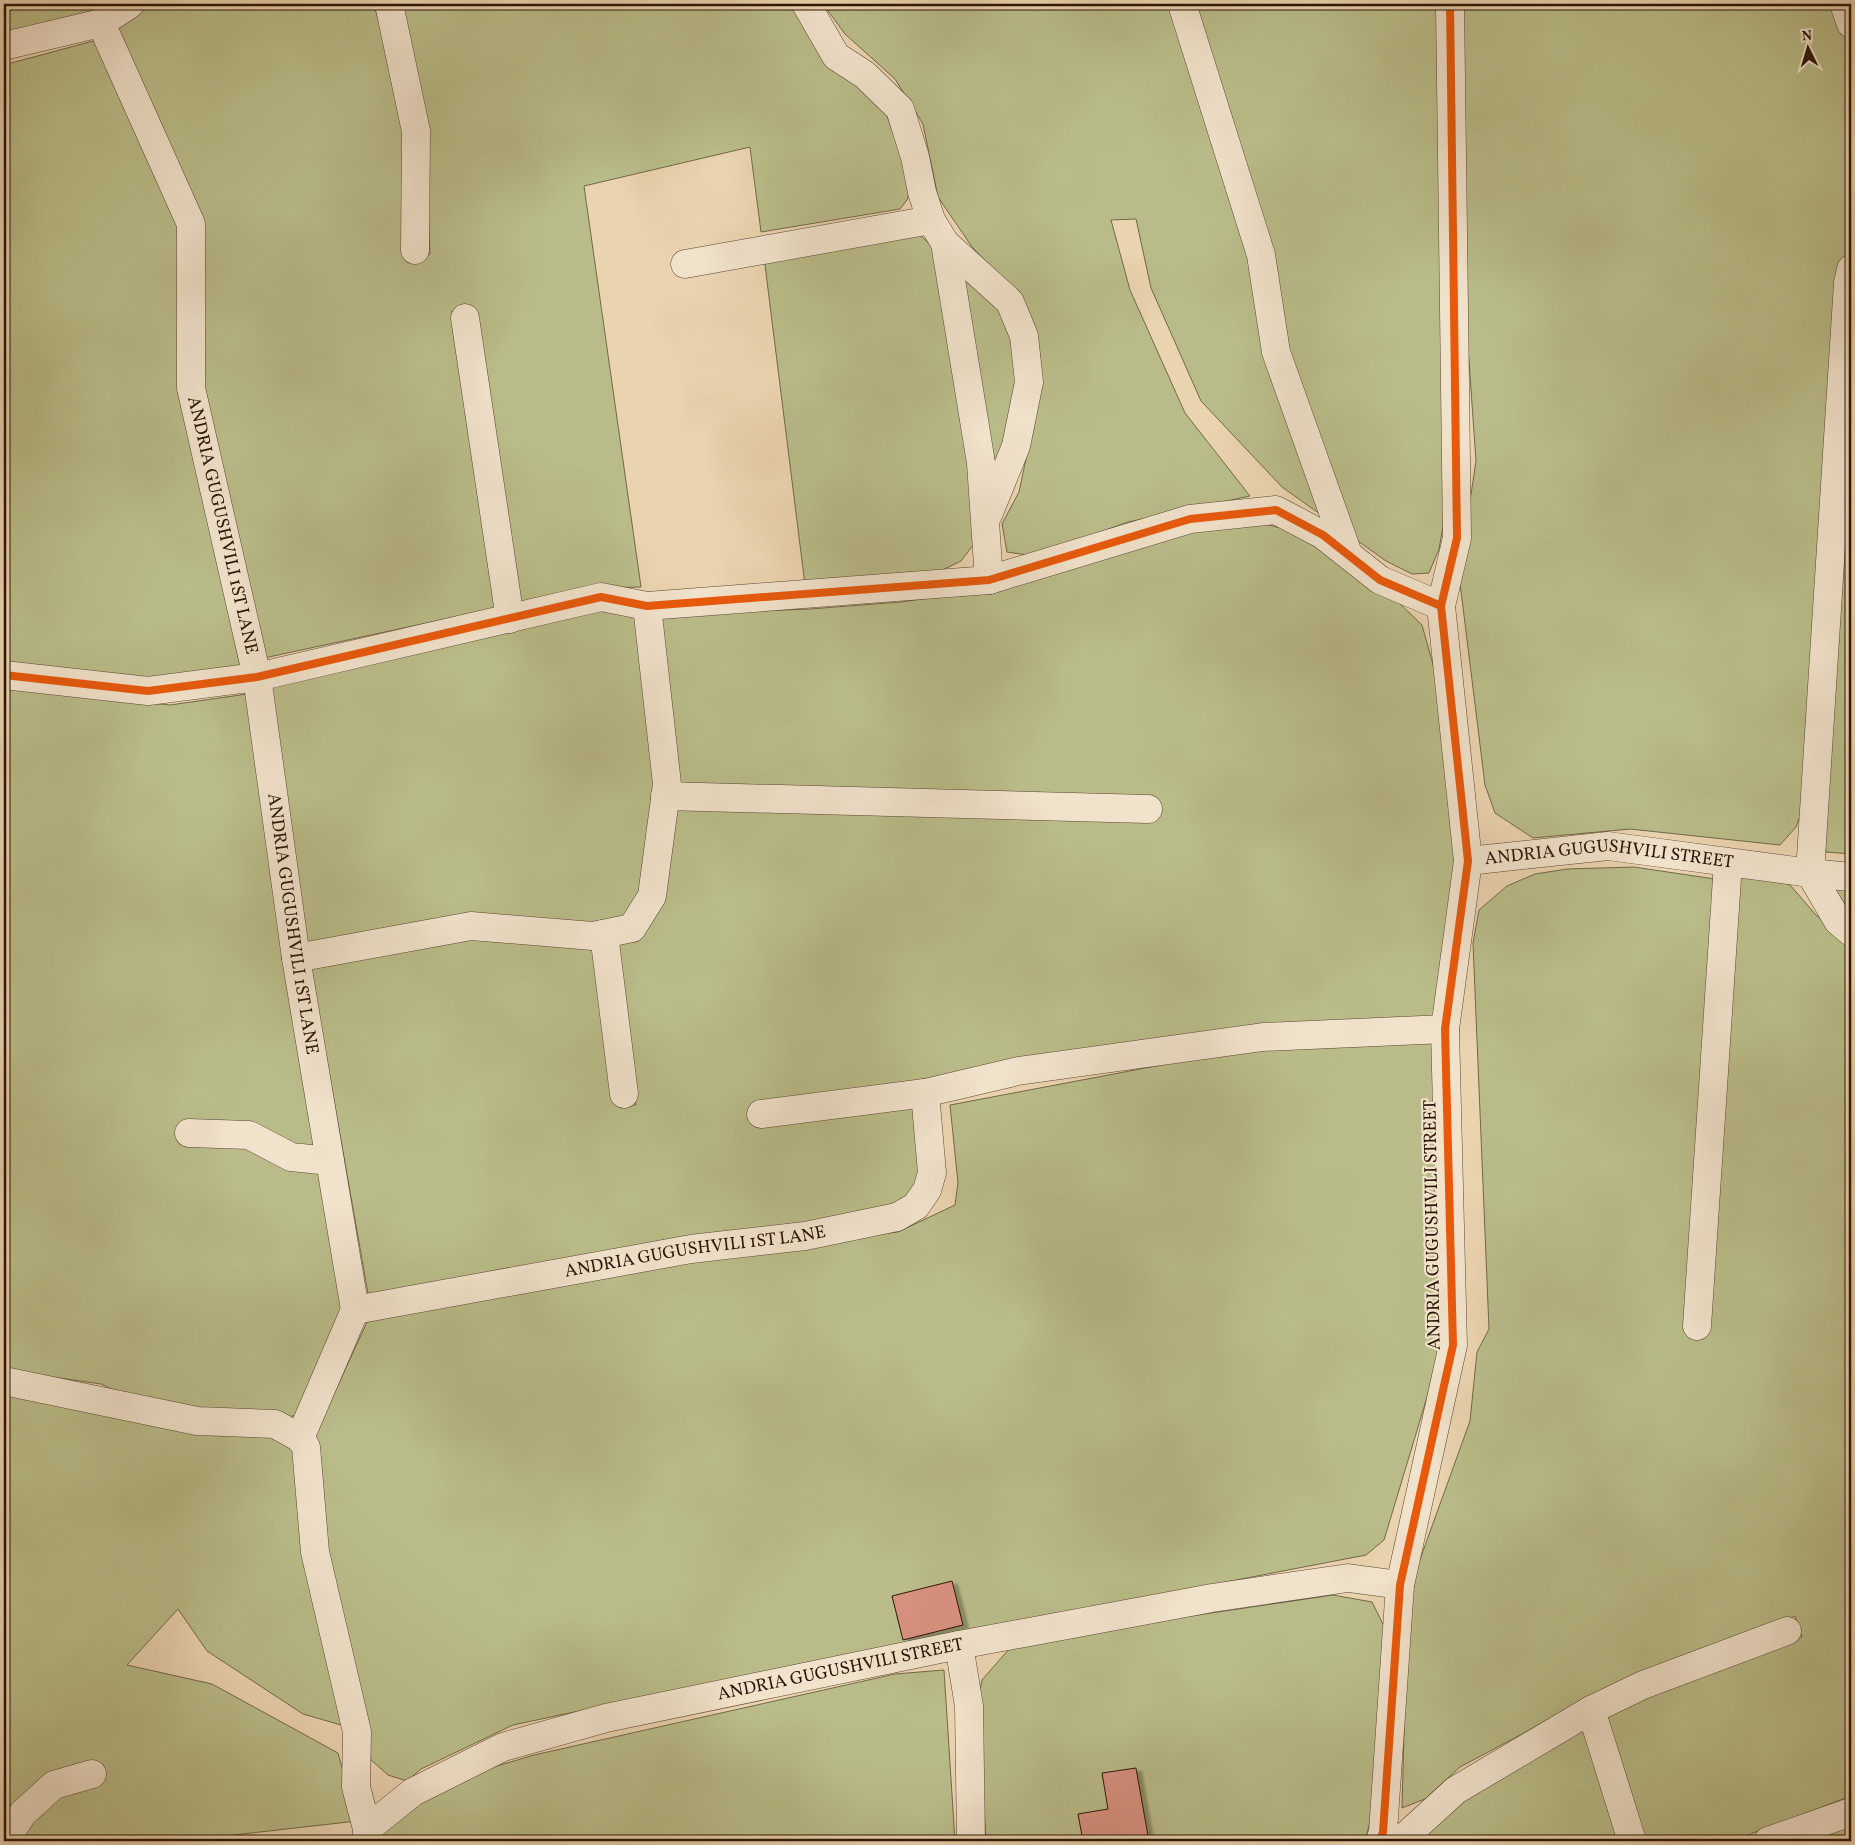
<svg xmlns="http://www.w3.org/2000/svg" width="1855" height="1845" font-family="Vollkorn,serif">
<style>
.green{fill:#b9bc89;stroke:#726848}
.building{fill:#d8907f;stroke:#2c1506;filter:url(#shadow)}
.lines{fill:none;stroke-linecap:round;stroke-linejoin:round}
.minor-casing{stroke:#5c4430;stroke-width:29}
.minor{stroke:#f1e2cb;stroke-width:28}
.cycleway-casing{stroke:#f1e2cb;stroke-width:11}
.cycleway{stroke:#e8590c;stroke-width:8}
.labels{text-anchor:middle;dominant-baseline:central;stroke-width:4.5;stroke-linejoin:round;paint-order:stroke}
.street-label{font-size:18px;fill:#2c1506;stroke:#f1e2cb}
</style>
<defs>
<filter id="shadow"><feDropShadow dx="5.5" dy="3" stdDeviation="1" flood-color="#0004"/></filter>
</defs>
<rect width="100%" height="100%" fill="#ead3af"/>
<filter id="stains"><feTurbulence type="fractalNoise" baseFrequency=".004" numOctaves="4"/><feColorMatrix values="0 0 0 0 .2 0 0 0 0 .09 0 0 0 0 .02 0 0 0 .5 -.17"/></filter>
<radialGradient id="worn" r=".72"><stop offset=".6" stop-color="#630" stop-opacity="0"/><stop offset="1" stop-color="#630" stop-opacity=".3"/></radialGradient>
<g class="green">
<polygon points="4,4 112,4 96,14 4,33"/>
<polygon points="145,4 374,4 406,125 405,256 430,254 424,123 394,4 790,4 824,60 884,107 911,185 907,200 900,209 761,232 750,147 584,186 641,587 599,588 518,602 472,312 452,311 501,607 264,658 203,388 202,217 115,23"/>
<polygon points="823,4 1439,4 1445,515 1439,549 1429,573 1412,574 1386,561 1282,487 1201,401 1151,288 1136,219 1111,220 1130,290 1185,413 1250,496 1128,522 1034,556 1007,552 1002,524 1019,492 1037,407 1040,355 1021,298 972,247 938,197 923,124 895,79 845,34"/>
<polygon points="1456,4 1838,4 1851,42 1851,243 1839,346 1805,802 1796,827 1780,845 1630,829 1533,838 1495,813 1485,785 1459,575 1476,461 1466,318"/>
<polygon points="93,41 106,49 184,226 185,388 240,666 179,679 115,676 4,663 4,65"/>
<polygon points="915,231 937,250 976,521 977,540 961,561 934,574 805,585 764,257"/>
<polygon points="960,272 1000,302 1013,342 1018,374 1013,414 991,476"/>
<polygon points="1851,461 1851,854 1826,852 1823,826"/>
<polygon points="1262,523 1313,537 1395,599 1422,625 1444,704 1459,863 1438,1010 1428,1021 1229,1030 919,1108 920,1191 888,1212 369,1299 311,970 313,961 487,936 599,942 619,1105 636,1105 615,941 637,942 658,913 657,615 810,609 901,602 993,589 1193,528"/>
<polygon points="594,608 639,616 659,779 642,895 625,918 599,927 306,949 266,687"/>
<polygon points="4,689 170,705 247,694 345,1310 297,1415 278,1419 165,1415 101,1384 4,1370"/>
<polygon points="1634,867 1715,879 1737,877 1766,878 1790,885 1816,915 1851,943 1851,1796 1732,1841 1643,1841 1605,1714 1802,1637 1795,1616 1584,1701 1460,1767 1425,1799 1402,1808 1407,1618 1413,1579 1470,1421 1477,1352 1489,1329 1473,943 1479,910 1507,886 1535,874 1567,869"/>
<polygon points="1836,888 1851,890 1851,924 1835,901"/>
<polygon points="1429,1042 1438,1047 1443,1344 1384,1540 1366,1555 800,1664 513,1725 421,1769 407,1781 388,1775 371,1760 369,1739 323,1550 313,1440 367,1322 666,1258 898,1232 955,1205 958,1183 950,1105 1230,1052"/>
<polygon points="4,1388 270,1431 295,1446 348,1727 303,1714 207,1651 178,1609 127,1665 212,1684 338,1753 357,1821 181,1841 4,1841"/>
<polygon points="1333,1595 1372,1602 1384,1626 1371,1818 1365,1841 986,1841 978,1701 982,1680 1010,1648 1042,1638"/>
<polygon points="944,1670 955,1841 382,1841 383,1834 410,1806 480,1771 534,1755 895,1674"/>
<polygon points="1585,1726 1625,1841 1415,1841 1470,1791"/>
<polygon points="1851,1819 1851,1841 1791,1841"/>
</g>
<g class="building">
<polygon points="952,1581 963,1625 903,1640 892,1596"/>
<polygon points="1136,1768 1149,1841 1083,1841 1078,1814 1108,1809 1102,1773"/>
</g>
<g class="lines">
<defs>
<g id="minor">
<polyline points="389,4 416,131 415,250"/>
<polyline points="806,4 836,56 865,75 900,109 915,157 922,192 931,220 945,243 981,463 989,580"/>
<polyline points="1182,4 1261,255 1276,352 1348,554"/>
<polyline points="1844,4 1851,24"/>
<path id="s1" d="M101,23L191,224V388L257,677L296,958L355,1310"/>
<polyline points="4,46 101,23 130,4"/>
<polyline points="945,243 1010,302 1024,336 1029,382 1016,446 988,515"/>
<polyline points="685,264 931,220"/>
<polyline points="1851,269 1848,283 1810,873 1838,921 1851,932"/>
<polyline points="465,318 510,619"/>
<polyline points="4,675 148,691 257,677 601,597 647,606 989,580 1190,519 1276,510 1323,535 1380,580 1441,606"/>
<polyline points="665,796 1148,809"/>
<path id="s2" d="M1468,861L1608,846L1810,873L1851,877"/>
<polyline points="604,934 624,1094"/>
<polyline points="296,958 471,926 593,936 632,928 652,896 667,784 647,606"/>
<polyline points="761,1114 925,1093 1018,1071 1263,1037 1445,1029"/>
<polyline points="189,1133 249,1135 291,1157 330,1161"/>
<polyline points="1697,1326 1728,863"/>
<polyline points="4,1381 197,1421 275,1424 300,1438"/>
<polyline points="959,1645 969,1706 971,1841"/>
<polyline points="1591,1710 1643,1685 1787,1631"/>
<path id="s3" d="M367,1829L356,1787L357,1732L315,1552L306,1447L300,1438L355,1310L691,1249L805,1236L897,1217L916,1206L927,1190L932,1173L925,1093"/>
<polyline points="5,1841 23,1813 54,1785 92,1774"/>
<path id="s4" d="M366,1841L367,1829L413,1792L503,1747L606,1718L959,1645L1212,1598L1348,1578L1400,1585"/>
<polyline points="1380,1841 1383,1832 1400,1585 1453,1345 1445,1029 1468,861 1441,606 1457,538 1450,4"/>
<polyline points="1400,1841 1456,1790 1591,1710 1632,1841"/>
<polyline points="1768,1841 1851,1812"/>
</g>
</defs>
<use href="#minor" class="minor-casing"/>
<use href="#minor" class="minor"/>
<defs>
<g id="cycleway">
<polyline points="4,675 148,691 257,677 601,597 647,606 989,580 1190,519 1276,510 1323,535 1380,580 1441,606"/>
<polyline points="1380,1841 1383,1832 1400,1585 1453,1345 1445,1029 1468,861 1441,606 1457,538 1450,4"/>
</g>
</defs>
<use href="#cycleway" class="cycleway-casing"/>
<use href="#cycleway" class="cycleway"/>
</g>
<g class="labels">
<g class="street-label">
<text stroke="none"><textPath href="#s1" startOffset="525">ANDRIA GUGUSHVILI 1ST LANE</textPath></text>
<text stroke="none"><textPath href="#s2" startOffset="142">ANDRIA GUGUSHVILI STREET</textPath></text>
<text stroke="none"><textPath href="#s1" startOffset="930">ANDRIA GUGUSHVILI 1ST LANE</textPath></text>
<text transform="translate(1433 1225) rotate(-91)">ANDRIA GUGUSHVILI STREET</text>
<text stroke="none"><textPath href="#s3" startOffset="884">ANDRIA GUGUSHVILI 1ST LANE</textPath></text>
<text stroke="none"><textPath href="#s4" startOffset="518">ANDRIA GUGUSHVILI STREET</textPath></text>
</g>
</g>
<rect width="1855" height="1845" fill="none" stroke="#ead3af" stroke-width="20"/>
<rect x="5" y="5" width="1845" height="1835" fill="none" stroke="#2c1506" stroke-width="2.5"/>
<rect x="10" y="10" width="1835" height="1825" fill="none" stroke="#2c1506"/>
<g transform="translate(1808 48) rotate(355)" stroke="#f1e2cb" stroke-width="4" paint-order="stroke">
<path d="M0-4L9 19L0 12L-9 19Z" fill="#2c1506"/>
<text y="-8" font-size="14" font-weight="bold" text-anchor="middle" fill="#2c1506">N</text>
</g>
<rect width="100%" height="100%" filter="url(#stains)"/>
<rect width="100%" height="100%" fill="url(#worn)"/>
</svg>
